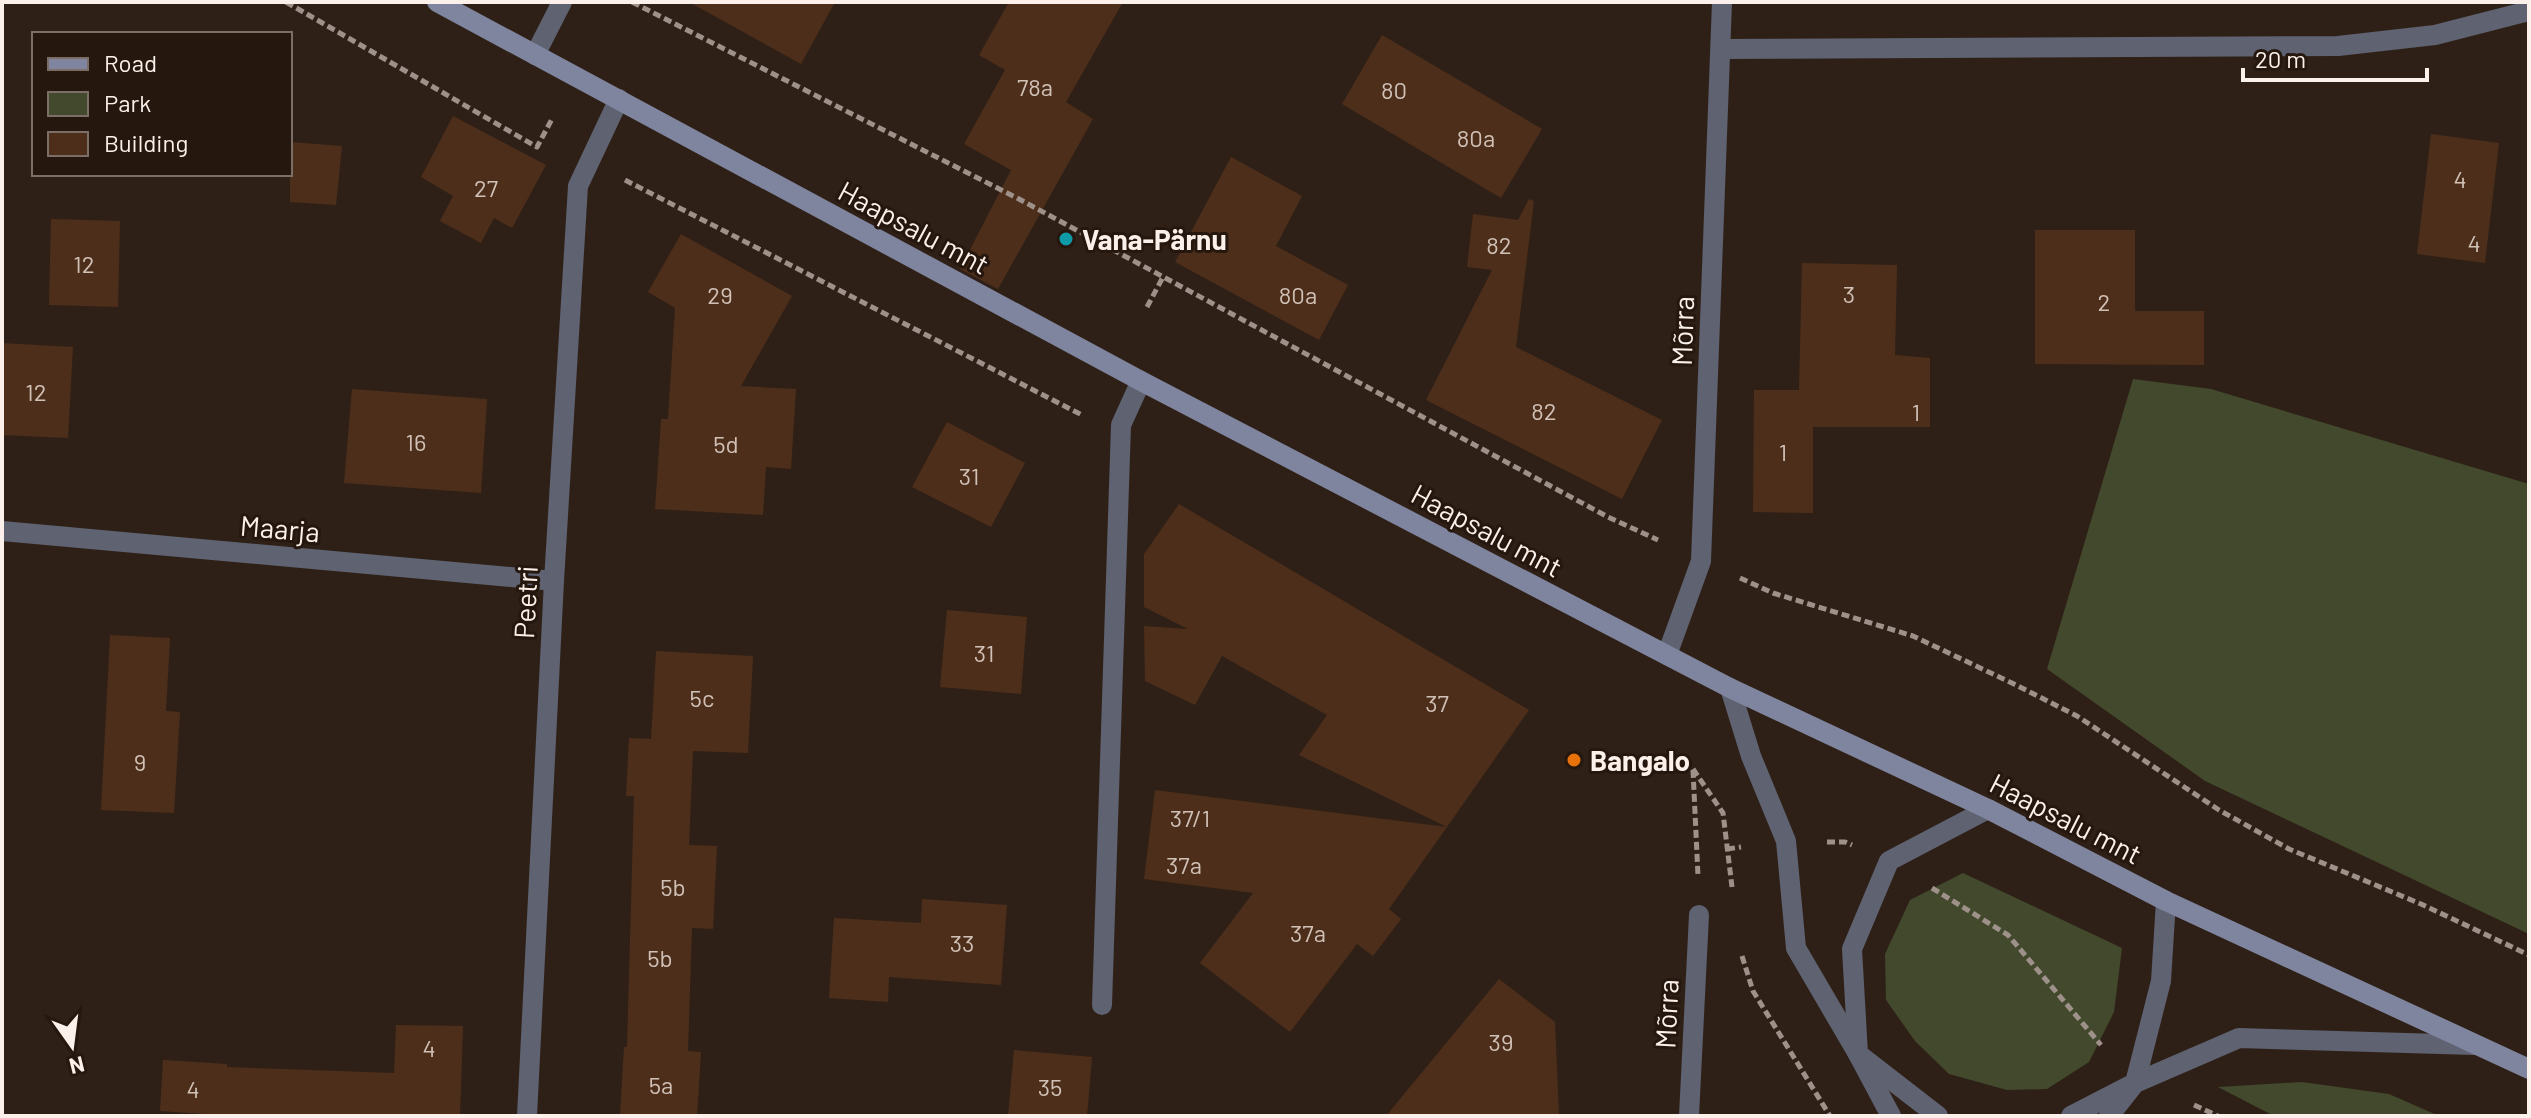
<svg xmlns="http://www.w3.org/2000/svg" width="2531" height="1118" font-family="Barlow,sans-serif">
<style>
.green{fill:#42492c}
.building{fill:#4d2e1a}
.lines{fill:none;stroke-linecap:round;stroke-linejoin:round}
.path{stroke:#9e918a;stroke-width:5;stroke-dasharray:8 4;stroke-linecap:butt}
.service{stroke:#5e6271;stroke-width:20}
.minor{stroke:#5e6271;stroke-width:20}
.secondary{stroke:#7f859e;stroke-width:20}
.culture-dot{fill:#0f9aa8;stroke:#25170e;stroke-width:3}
.food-dot{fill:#e8710a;stroke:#25170e;stroke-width:3}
.labels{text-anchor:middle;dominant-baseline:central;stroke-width:6;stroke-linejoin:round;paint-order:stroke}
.number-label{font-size:24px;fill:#d0c0b6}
.street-label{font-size:28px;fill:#fbf0ea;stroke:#25170e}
.poi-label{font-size:28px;font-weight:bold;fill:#fbf0ea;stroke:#25170e;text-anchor:start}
</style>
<rect width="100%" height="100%" fill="#2f2017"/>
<g class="green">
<polygon points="2133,379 2211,389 2529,484 2529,934 2205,781 2047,669"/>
<polygon points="1963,873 2122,948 2114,1012 2089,1062 2047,1089 2007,1090 1949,1074 1915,1041 1886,1000 1885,954 1910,900"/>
<polygon points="2302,1082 2389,1094 2439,1116 2274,1116 2218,1087"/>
</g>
<g class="building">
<polygon points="689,2 835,2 801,64"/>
<polygon points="1009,2 1123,2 1066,102 1093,119 998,289 960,269 1011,170 964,144 1005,70 979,55"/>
<polygon points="1382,35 1542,129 1501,198 1342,104"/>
<polygon points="453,116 546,165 512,228 494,218 481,243 440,221 453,196 421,177"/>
<polygon points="2431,134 2499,143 2485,263 2417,254"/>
<polygon points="290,142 342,146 336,205 290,202"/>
<polygon points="1231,157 1302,196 1276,246 1348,285 1319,340 1175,262"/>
<polygon points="1529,199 1534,201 1516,347 1662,420 1622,499 1426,400 1492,270 1467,267 1473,214 1518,220"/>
<polygon points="51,219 120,221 118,307 49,305"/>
<polygon points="2035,230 2135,230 2135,311 2204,311 2204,365 2035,364"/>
<polygon points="681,234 792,296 741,386 796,389 791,469 766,467 763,515 655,509 661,419 668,419 675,308 648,292"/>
<polygon points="1802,263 1897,265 1895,355 1930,358 1930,427 1813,427 1813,513 1753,512 1754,390 1799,390"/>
<polygon points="2,343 73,347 68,438 2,435"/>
<polygon points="352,389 487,399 481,493 344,483"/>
<polygon points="947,422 1025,463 991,527 912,487"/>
<polygon points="1179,504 1529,710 1447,827 1299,755 1327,715 1222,656 1195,705 1145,681 1144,626 1188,629 1144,607 1144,554"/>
<polygon points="947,610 1027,617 1021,694 940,687"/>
<polygon points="110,635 170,638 166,711 180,712 174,813 101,810"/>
<polygon points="656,651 753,656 748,753 693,751 689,845 717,846 713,929 692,928 688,1051 701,1052 697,1116 620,1116 624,1047 627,1047 634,796 626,796 629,738 651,739"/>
<polygon points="1155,790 1447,827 1389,909 1401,919 1373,956 1357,944 1290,1032 1200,963 1253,893 1144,879"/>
<polygon points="922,899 1007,905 1001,985 889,977 888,1002 829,998 834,918 921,923"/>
<polygon points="1499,979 1555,1022 1559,1116 1386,1116"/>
<polygon points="396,1025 463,1026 460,1116 235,1116 160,1111 163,1060 227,1064 227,1067 394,1073"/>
<polygon points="1014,1050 1092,1057 1087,1116 1008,1116"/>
</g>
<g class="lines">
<g class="path">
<polyline points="286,2 537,147 552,119"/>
<polyline points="632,2 1019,199 1608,517 1658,540"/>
<polyline points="625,180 1082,415"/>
<polyline points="1147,307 1163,277"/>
<polyline points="1740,578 1773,593 1913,636 2014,684 2077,716 2219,810 2289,849 2421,904 2529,955"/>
<polyline points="1693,769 1723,813 1732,887"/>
<polyline points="1693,770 1698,876"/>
<polyline points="1827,842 1845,842 1852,845"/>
<polyline points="1727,849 1741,847"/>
<polyline points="1932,888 2008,935 2101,1045"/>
<polyline points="1742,956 1753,991 1830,1116"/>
<polyline points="2194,1105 2218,1116"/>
</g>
<polyline class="service" points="1102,1005 1121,425 1141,381"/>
<g class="minor">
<polyline points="1721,49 2338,46 2435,35 2529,11"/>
<polyline points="535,55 562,2"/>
<polyline points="2,531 554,581"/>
<polyline points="1667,655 1701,561 1722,2"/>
<polyline points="1730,688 1751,756 1786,841 1796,948 1858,1054 1891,1116"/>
<polyline points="527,1116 554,581 578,186 619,99"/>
<polyline points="1689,1116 1699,915"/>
<polyline points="1938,1116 1858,1054 1852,949 1889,861 1988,809"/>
<polyline points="2071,1116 2135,1083 2161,981 2166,901"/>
<polyline points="2109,1116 2135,1083 2239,1038 2475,1045"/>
</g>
<polyline class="secondary" points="437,2 1141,381 1730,688 1988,809 2166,901 2529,1069"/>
</g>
<circle class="culture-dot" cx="1066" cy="239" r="8"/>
<circle class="food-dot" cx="1574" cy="760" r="8"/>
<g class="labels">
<g class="number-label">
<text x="1035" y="86">78a</text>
<text x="1394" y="89">80</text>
<text x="1476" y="137">80a</text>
<text x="2460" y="178">4</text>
<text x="486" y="187">27</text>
<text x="2474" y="242">4</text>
<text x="1499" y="244">82</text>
<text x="84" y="263">12</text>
<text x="1849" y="293">3</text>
<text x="720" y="294">29</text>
<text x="1298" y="294">80a</text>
<text x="2104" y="301">2</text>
<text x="36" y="391">12</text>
<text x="1544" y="410">82</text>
<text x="1916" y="411">1</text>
<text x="416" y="441">16</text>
<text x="726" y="443">5d</text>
<text x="1783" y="451">1</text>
<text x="969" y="475">31</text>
<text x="984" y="652">31</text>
<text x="702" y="697">5c</text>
<text x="1437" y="702">37</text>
<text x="140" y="761">9</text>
<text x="1190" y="817">37/1</text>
<text x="1184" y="864">37a</text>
<text x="673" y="886">5b</text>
<text x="1308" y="932">37a</text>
<text x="962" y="942">33</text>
<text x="660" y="957">5b</text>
<text x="1501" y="1041">39</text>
<text x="429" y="1047">4</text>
<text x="661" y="1084">5a</text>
<text x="1050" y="1086">35</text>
<text x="193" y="1088">4</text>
</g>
<g class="street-label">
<text transform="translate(914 227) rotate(28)">Haapsalu mnt</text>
<text transform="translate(1682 331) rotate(-88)">Mõrra</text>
<text transform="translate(280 528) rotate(5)">Maarja</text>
<text transform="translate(1487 530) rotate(28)">Haapsalu mnt</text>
<text transform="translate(525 602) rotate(-87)">Peetri</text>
<text transform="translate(2066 818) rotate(27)">Haapsalu mnt</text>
<text transform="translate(1666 1014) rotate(-87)">Mõrra</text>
</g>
<g class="poi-label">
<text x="1082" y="239">Vana-Pärnu</text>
<text x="1590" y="760">Bangalo</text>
</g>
</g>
<rect width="2531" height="1118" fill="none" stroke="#fbf0ea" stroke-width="8"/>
<rect x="32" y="32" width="260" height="144" fill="#25170e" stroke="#7b6e66" stroke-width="2"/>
<rect x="48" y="58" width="40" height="12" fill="#7f859e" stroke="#7b6e66" stroke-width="2"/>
<text x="104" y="72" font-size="24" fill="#fbf0ea">Road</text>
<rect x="48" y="92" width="40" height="24" fill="#42492c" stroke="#7b6e66" stroke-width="2"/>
<text x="104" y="112" font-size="24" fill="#fbf0ea">Park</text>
<rect x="48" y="132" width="40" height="24" fill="#4d2e1a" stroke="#7b6e66" stroke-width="2"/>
<text x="104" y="152" font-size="24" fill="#fbf0ea">Building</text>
<g transform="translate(72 1046) rotate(166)" stroke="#25170e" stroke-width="6" paint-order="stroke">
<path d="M0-6L14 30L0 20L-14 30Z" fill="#fbf0ea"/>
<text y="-12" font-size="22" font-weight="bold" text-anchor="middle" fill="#fbf0ea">N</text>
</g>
<path d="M2243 68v12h184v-12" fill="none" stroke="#fbf0ea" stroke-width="4"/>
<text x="2255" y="68" font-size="24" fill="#fbf0ea" stroke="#25170e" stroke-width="6" paint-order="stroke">20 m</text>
</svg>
